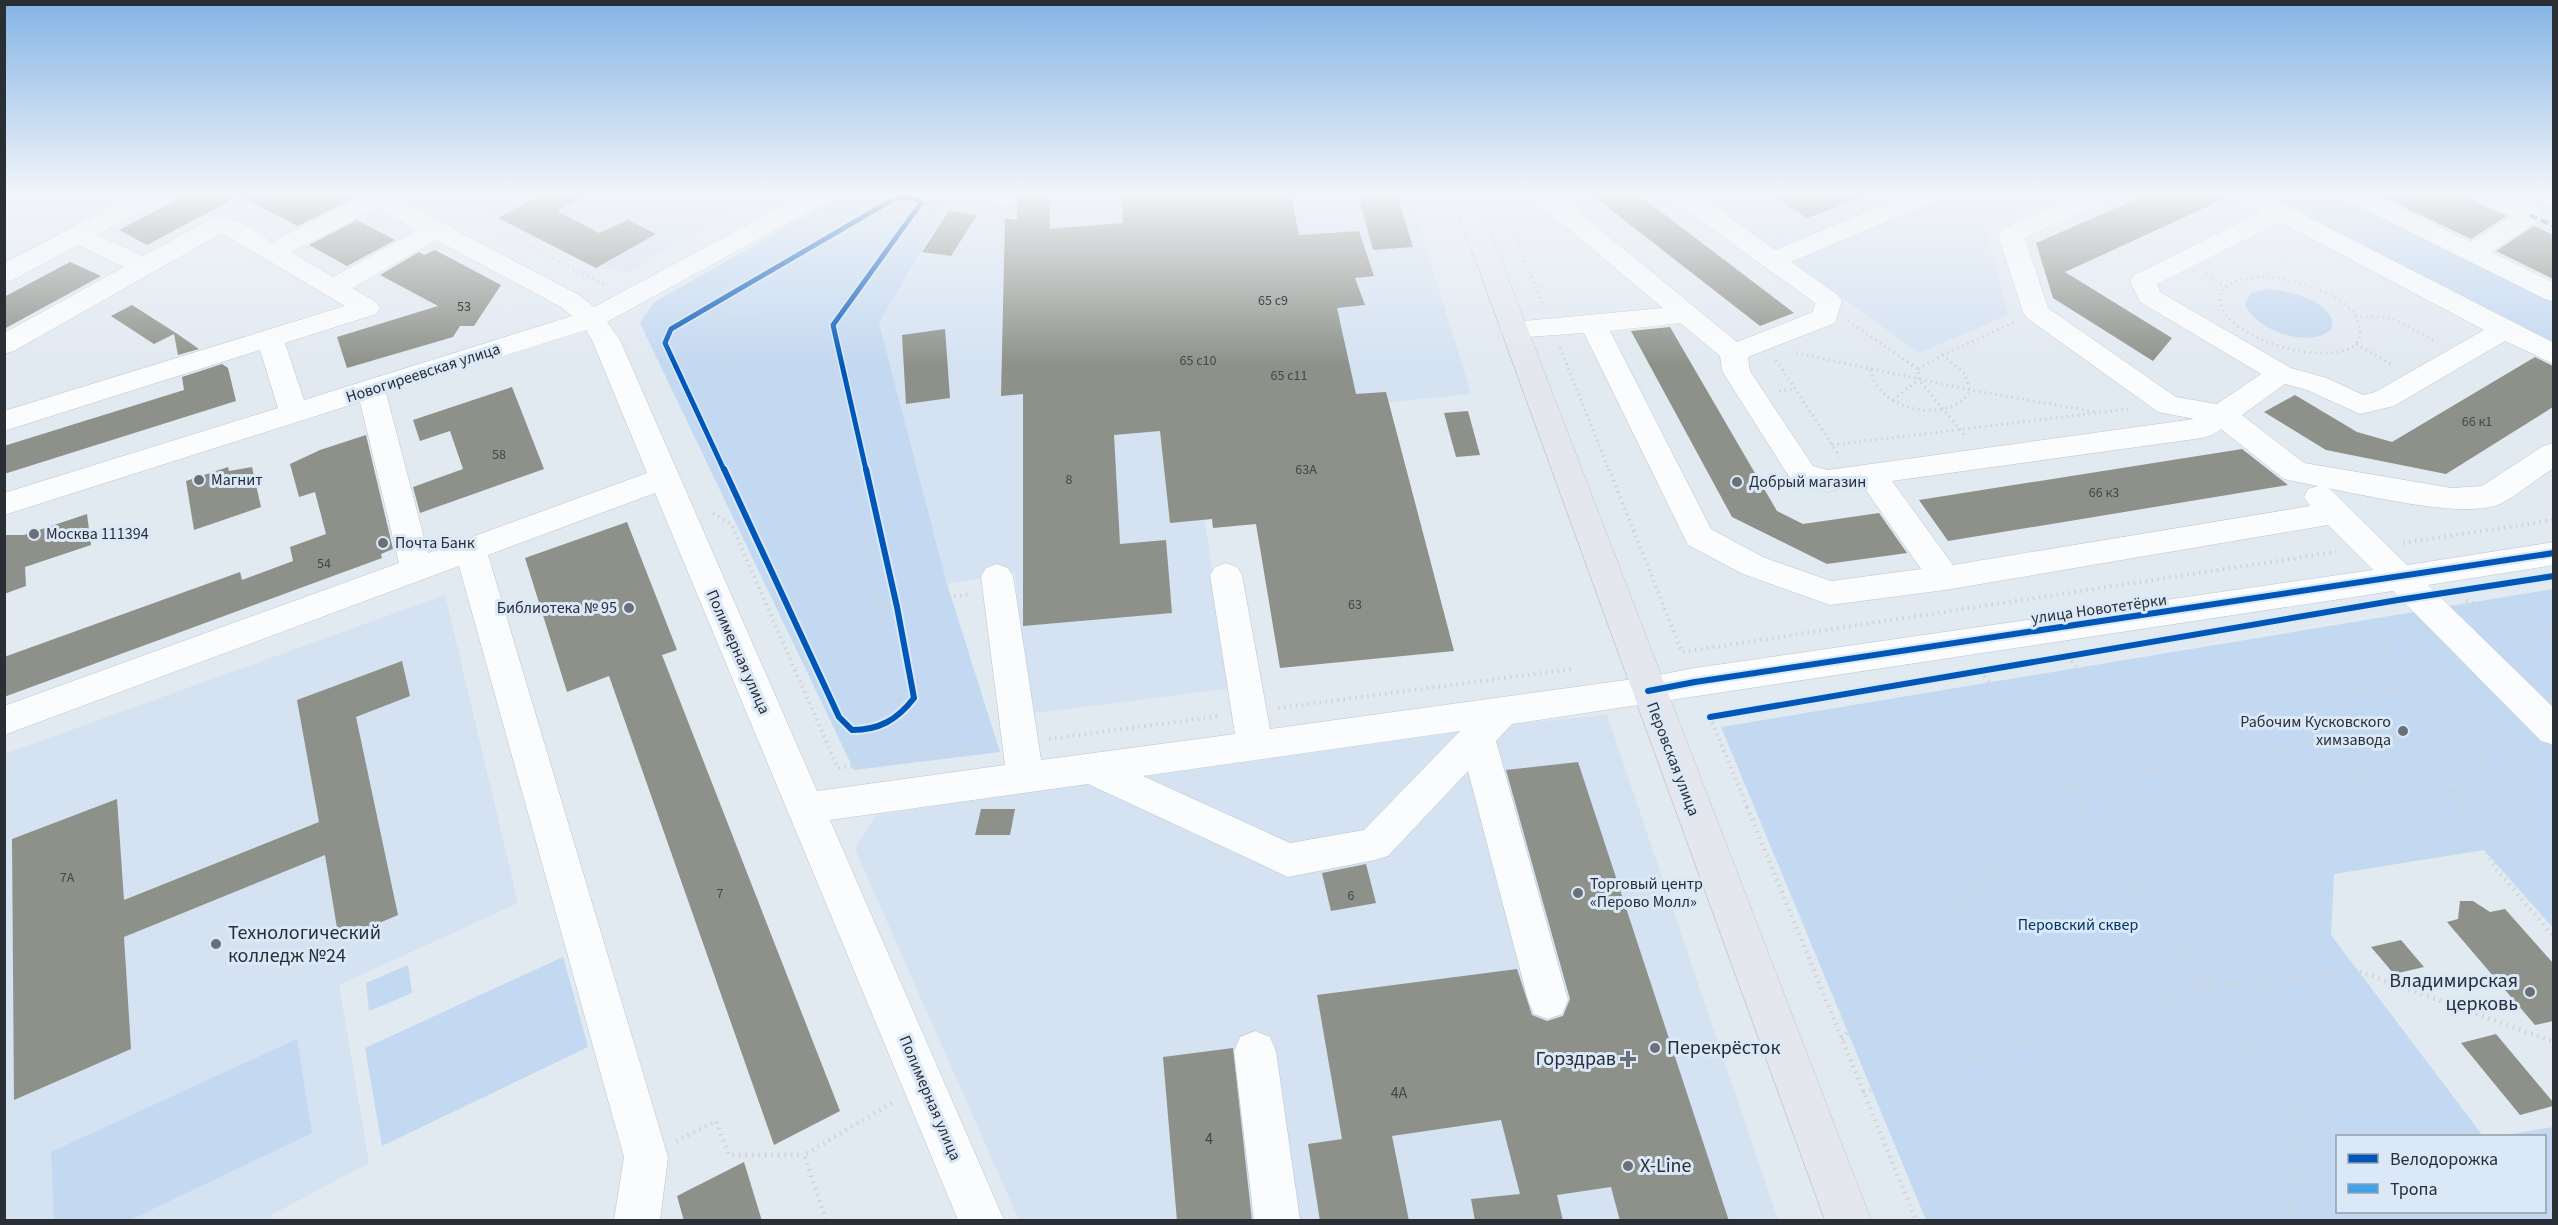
<svg xmlns="http://www.w3.org/2000/svg" width="2558" height="1225" font-family="'Source Sans 3',sans-serif">
<style>
.built{fill:#d4e2f2}
.green{fill:#c3d8f1}
.building{fill:#8d9189}
.lines{fill:none;stroke-linecap:round;stroke-linejoin:round}
.minor-casing{stroke:#bec4cb;stroke-width:1}
.major-casing{stroke:#c2c5ca;stroke-width:1}
.path-far2{stroke:#d1d3d5;stroke-width:3;stroke-dasharray:1.5 4;stroke-linecap:butt}
.path-far1{stroke:#d1d3d5;stroke-width:4;stroke-dasharray:1.5 4.5;stroke-linecap:butt}
.path{stroke:#d1d3d5;stroke-width:4.5;stroke-dasharray:1.5 5;stroke-linecap:butt}
.minor{fill:#fafcfd;fill-rule:evenodd}
.major{fill:#e4e8ee;fill-rule:evenodd}
.quiet{stroke:#3ea3eb;stroke-width:4;stroke-dasharray:8 4;stroke-linecap:butt}
.cycleway-far1-casing{stroke:#dae8f8;stroke-width:8}
.cycleway-casing{stroke:#dae8f8;stroke-width:10}
.cycleway-far1{stroke:#0057b8;stroke-width:5}
.cycleway{stroke:#0057b8;stroke-width:6}
.poi-dot{fill:#6a7077;stroke:#dae8f8;stroke-width:2}
.labels{text-anchor:middle;dominant-baseline:central;stroke-width:6;stroke-linejoin:round;paint-order:stroke}
.number-label{font-size:14px;fill:#43484a}
.street-label{font-size:16px;fill:#2a2f35;stroke:#dae8f8}
.poi-label{font-size:16px;fill:#2a2f35;stroke:#dae8f8;text-anchor:start}
.park-label{font-size:16px;fill:#003469;stroke:#dae8f8}
.near-number-label{font-size:16px;fill:#43484a}
.near-poi-label{font-size:20px;fill:#2a2f35;stroke:#dae8f8;text-anchor:start}
</style>
<rect width="100%" height="100%" fill="#e1e9f1"/>
<g class="built">
<polygon points="451,195 755,195 625,274"/>
<polygon points="954,195 1410,195 1471,394 1189,422 1231,688 1028,714 1015,572 947,584 879,323"/>
<polygon points="1700,195 2047,195 2034,201 2039,204 1985,227 2008,315 1919,353"/>
<polygon points="445,595 518,903 339,985 369,1163 271,1215 272,1220 5,1220 5,754"/>
<polygon points="1607,715 1778,1220 1019,1220 855,849 876,815 1468,728"/>
</g>
<g class="green">
<polygon points="842,195 954,195 879,323 947,584 1000,752 854,770 640,323 653,303"/>
<polygon points="2255,195 2340,195 2553,302 2553,351"/>
<path d="M2269,289C2289,291 2336,301 2332,328C2312,351 2254,330 2245,304L2251,293Z"/>
<polygon points="2553,589 2553,928 2484,850 2334,874 2331,935 2483,1136 2338,1136 2338,1212 2544,1212 2544,1136 2500,1136 2553,1127 2553,1220 1926,1220 1721,727"/>
<polygon points="563,957 588,1047 382,1146 365,1048"/>
<polygon points="408,965 412,993 369,1011 366,983"/>
<polygon points="297,1039 312,1133 130,1220 54,1220 51,1152"/>
</g>
<g class="building">
<polygon points="186,195 357,195 357,196 298,226 239,196 147,245 119,230"/>
<polygon points="540,195 585,195 557,211 599,233 628,220 656,234 596,268 498,218"/>
<polygon points="1017,195 1049,195 1050,229 1123,223 1122,195 1291,195 1299,235 1359,231 1374,276 1355,278 1365,305 1337,308 1356,394 1386,392 1454,651 1280,668 1256,524 1213,528 1212,519 1170,523 1160,431 1114,435 1120,544 1166,540 1172,613 1023,626 1023,394 1001,396 1005,218 1017,220"/>
<polygon points="1358,195 1397,195 1413,247 1373,250"/>
<polygon points="1592,195 1639,195 1794,313 1760,326"/>
<polygon points="1773,195 1863,195 1864,197 1807,218"/>
<polygon points="2146,195 2233,195 2065,272 2172,338 2153,361 2053,298 2036,243"/>
<polygon points="2379,195 2472,195 2476,202 2507,216 2471,239"/>
<polygon points="949,211 977,215 951,256 922,252"/>
<polygon points="357,220 395,240 347,266 309,245"/>
<polygon points="2534,226 2553,235 2553,279 2496,251"/>
<polygon points="435,250 501,285 474,326 460,326 453,337 347,368 337,337 438,306 380,275 419,252 424,255"/>
<polygon points="70,262 101,276 4,329 4,297"/>
<polygon points="132,305 176,333 199,349 178,355 174,334 154,344 111,316"/>
<polygon points="1670,327 1777,511 1803,524 1879,513 1907,553 1827,564 1732,517 1631,331"/>
<polygon points="945,329 950,398 906,404 902,335"/>
<polygon points="2535,357 2553,366 2553,407 2446,474 2326,450 2264,412 2295,395 2357,432 2392,442"/>
<polygon points="222,364 228,368 236,401 4,474 4,446 184,390 182,377"/>
<polygon points="512,387 544,469 420,513 413,487 463,469 450,431 420,441 413,420"/>
<polygon points="1468,411 1480,455 1456,457 1444,413"/>
<polygon points="366,435 393,549 381,554 382,558 4,697 4,657 240,572 242,580 293,561 290,547 326,534 315,492 299,497 290,464 320,450"/>
<polygon points="2242,449 2288,485 1948,541 1919,500"/>
<polygon points="228,467 229,471 252,467 261,507 194,530 186,481"/>
<polygon points="87,514 91,545 25,567 26,586 4,594 4,535 24,535"/>
<polygon points="627,522 677,650 662,655 840,1111 774,1145 609,676 567,692 525,558"/>
<polygon points="402,661 410,696 356,717 398,915 339,940 325,855 124,937 131,1049 14,1100 12,839 117,799 124,900 319,822 297,700"/>
<polygon points="1578,762 1729,1221 1620,1221 1611,1187 1557,1195 1563,1221 1475,1221 1471,1199 1520,1194 1501,1120 1392,1136 1409,1221 1320,1221 1308,1144 1342,1139 1317,995 1517,969 1532,1015 1547,1021 1563,1016 1570,999 1506,770"/>
<polygon points="981,809 1015,809 1010,835 975,835"/>
<polygon points="1366,864 1376,903 1331,911 1322,873"/>
<polygon points="2460,901 2473,901 2490,912 2505,909 2553,963 2553,1021 2535,1025 2447,922 2458,919"/>
<polygon points="2401,940 2424,967 2394,974 2371,947"/>
<polygon points="2496,1034 2553,1102 2553,1106 2520,1115 2461,1043"/>
<polygon points="1233,1048 1252,1221 1177,1221 1163,1057"/>
<polygon points="744,1162 762,1221 684,1221 677,1196"/>
</g>
<g class="lines">
<defs>
<g id="minor">
<path d="M135,195H165L162,200L97,235L143,256L213,218C234,213 255,232 272,242L360,197L359,195H389L579,295L594,307L803,195H833L830,200L607,322L620,340L817,791L1005,765L981,576L986,568L997,564L1008,568L1013,576L1041,760L1235,734L1210,575L1215,567L1226,563L1237,567L1242,575L1270,729L1648,677L1695,668L2373,570L2328,525L1945,590L1830,605L1743,574L1688,545L1584,333L1514,338L1504,336L1500,330L1504,324L1514,322L1663,308L1534,200L1531,195H1558L1737,342L1813,312L1815,303L1672,200L1669,195H1697L1775,250L1907,195H1940L1937,200L1791,262L1838,295L1842,301L1835,323L1748,357L1750,371L1813,466L1828,470L2194,419L2158,412L2027,318L2023,312L1998,235L2002,230L2078,195H2109L2106,200L2025,238L2048,308L2176,397L2217,404L2261,374L2140,302L2130,281L2134,275L2261,212L2238,200L2235,195H2265L2554,343V364L2505,341L2394,406L2360,414L2307,390L2285,384L2242,415L2304,463L2452,488L2482,486L2543,446L2554,443V468C2536,479 2518,495 2500,504C2464,520 2362,494 2321,487L2330,489L2407,565L2554,542V565L2428,585L2554,708V745L2541,741L2393,591L1512,724L1496,741L1568,1000L1562,1014L1548,1019L1534,1014L1528,1000L1468,771L1388,856L1375,860L1288,877L1088,784L830,820L1004,1220H958L655,493L488,555L668,1157L660,1220H614L624,1157L459,566L4,735V706L399,563L360,402L4,515V493L278,408L260,350L4,431V411L345,306L222,233L14,351L4,354V333L124,267L78,245L13,280L4,282V263ZM376,208L417,230L333,277L291,252ZM2280,222L2484,330L2375,392L2363,395L2327,378L2291,368L2160,292L2157,284ZM436,240L561,307L572,316L304,400L285,343L376,314L380,308L376,302L352,288ZM1680,323L1720,356L1722,371L1791,480L1827,491L1863,486L1921,569L1831,581L1765,558L1711,529L1610,331ZM586,330L592,340L647,473L428,553L386,393ZM2221,429L2284,479L2318,486L2308,489L2304,497L2310,506L1953,565L1892,481L2202,438L2212,435ZM1460,731L1364,830L1290,843L1143,776Z"/>
<polygon points="991,195 1015,195 1012,204 1003,206 994,204"/>
<path d="M2343,195H2374L2471,242L2512,216L2477,200L2474,195C2495,195 2529,196 2542,215L2539,220L2491,252L2554,283V301L2545,299L2346,200Z"/>
<polygon points="2530,195 2554,195 2554,207 2533,200"/>
<polygon points="1255,1031 1270,1037 1276,1051 1300,1220 1254,1220 1234,1051 1240,1037"/>
</g>
<polygon id="major" points="1452,195 1476,195 1871,1220 1825,1220"/>
</defs>
<use href="#minor" class="minor-casing"/>
<use href="#major" class="major-casing"/>
<g class="path-far2">
<polyline points="425,195 606,285"/>
<polyline points="1498,195 1543,305"/>
<polyline points="2311,195 2333,206"/>
<polyline points="2320,195 2331,200"/>
<polyline points="921,203 928,195"/>
<polyline points="2206,274 2226,286"/>
<path d="M2267,276C2296,281 2357,294 2360,331C2361,340 2355,346 2348,349C2316,363 2233,340 2221,305C2220,301 2221,295 2221,291L2235,281Z"/>
<polyline points="664,307 703,314 799,324 815,332 828,344 853,470"/>
<polyline points="716,316 754,420 779,470"/>
<polyline points="2355,316 2392,318 2437,342"/>
<polyline points="1848,321 1918,369 1919,380 1966,437"/>
<polyline points="2356,344 2394,366"/>
<polyline points="1560,348 1609,470"/>
<polyline points="1796,353 1971,390 2096,412"/>
<polyline points="1776,360 1840,457"/>
<polyline points="1918,369 1943,355"/>
<path d="M1870,370C1872,375 1874,383 1878,387C1897,414 1952,420 1970,392L1965,374L1943,355L2015,322"/>
<polyline points="1779,391 1795,389"/>
<polyline points="1893,400 1918,380"/>
<polyline points="1832,445 2129,409"/>
</g>
<g class="path-far1">
<polyline points="778,469 837,587 851,603 872,609 970,594"/>
<polyline points="853,469 910,757"/>
<polyline points="1609,469 1682,652 2336,552"/>
<polyline points="713,513 731,524 838,768 991,747"/>
<polyline points="2403,543 2554,520"/>
<polyline points="2466,601 2554,632"/>
<polyline points="2383,630 2396,689"/>
<polyline points="2068,656 2153,769"/>
<polyline points="1981,671 2067,786 2345,737"/>
<path d="M2379,687C2413,693 2483,719 2483,762C2483,772 2479,780 2470,785C2433,808 2354,763 2340,726C2339,720 2339,713 2339,707L2351,694Z"/>
<polyline points="1278,708 1572,669"/>
<polyline points="1710,717 1748,809"/>
<polyline points="1049,739 1220,716"/>
<polyline points="2451,791 2461,809"/>
<polyline points="2047,809 2067,786 2083,809"/>
<polyline points="2336,809 2369,763"/>
</g>
<g class="path">
<polyline points="1747,807 1916,1220"/>
<polyline points="2082,807 2296,1115 2292,1220"/>
<polyline points="2461,807 2497,870 2554,937"/>
<polyline points="2209,987 2337,807"/>
<polyline points="1842,1039 2048,807"/>
<polyline points="1863,1092 2209,987 2358,971 2554,1042"/>
<polyline points="676,1141 716,1121 729,1155 804,1155"/>
<polyline points="826,1220 804,1155 895,1101"/>
</g>
<use href="#minor" class="minor"/>
<use href="#major" class="major"/>
<polyline class="quiet" points="2530,215 2554,226"/>
<defs>
<polyline id="cycleway-far1" points="724,470 665,343 671,329 897,197 914,198 921,203 833,325 866,470"/>
<g id="cycleway">
<path d="M724,469L839,717L852,730C879,730 897,720 914,698L897,607L866,469"/>
<polyline points="1648,691 1695,682 2554,553"/>
<polyline points="1710,717 2398,600 2554,576"/>
</g>
</defs>
<use href="#cycleway-far1" class="cycleway-far1-casing"/>
<use href="#cycleway" class="cycleway-casing"/>
<use href="#cycleway-far1" class="cycleway-far1"/>
<use href="#cycleway" class="cycleway"/>
</g>
<linearGradient id="sky" x2="0" y2="1"><stop stop-color="#84b4e5"/><stop offset="0.53" stop-color="#f2f5f9"/><stop offset="1" stop-color="#f2f5f9" stop-opacity="0"/></linearGradient>
<rect width="2558" height="366" fill="url(#sky)"/>
<g class="poi-dot">
<circle cx="199" cy="480" r="6"/>
<circle cx="1737" cy="482" r="6"/>
<circle cx="34" cy="534" r="6"/>
<circle cx="383" cy="543" r="6"/>
<circle cx="629" cy="608" r="6"/>
<circle cx="2403" cy="731" r="6"/>
<circle cx="1578" cy="893" r="6"/>
<circle cx="216" cy="944" r="6"/>
<circle cx="2530" cy="992" r="6"/>
<circle cx="1655" cy="1048" r="6"/>
<path d="M1625 1050h6v6h6v6h-6v6h-6v-6h-6v-6h6z"/>
<circle cx="1628" cy="1166" r="6"/>
</g>
<g class="labels">
<g class="number-label">
<text x="1273" y="301">65 с9</text>
<text x="464" y="307">53</text>
<text x="1198" y="361">65 с10</text>
<text x="1289" y="376">65 с11</text>
<text x="2477" y="422">66 к1</text>
<text x="499" y="455">58</text>
<text x="1306" y="470">63А</text>
<text x="1069" y="480">8</text>
<text x="2104" y="493">66 к3</text>
<text x="324" y="564">54</text>
<text x="1355" y="605">63</text>
<text x="67" y="878">7А</text>
<text x="720" y="894">7</text>
<text x="1351" y="896">6</text>
</g>
<g class="street-label">
<text transform="translate(423 373) rotate(-18)">Новогиреевская улица</text>
<text transform="translate(2099 609) rotate(-8)">улица Новотетёрки</text>
<text transform="translate(738 652) rotate(66)">Полимерная улица</text>
<text transform="translate(1673 759) rotate(69)">Перовская улица</text>
<text transform="translate(930 1098) rotate(67)">Полимерная улица</text>
</g>
<g class="poi-label">
<text x="211" y="480">Магнит</text>
<text x="1749" y="482">Добрый магазин</text>
<text x="46" y="534">Москва 111394</text>
<text x="395" y="543">Почта Банк</text>
<text x="617" y="608" text-anchor="end">Библиотека № 95</text>
<text x="2391" y="722" text-anchor="end">Рабочим Кусковского<tspan x="2391" dy="18">химзавода</tspan></text>
<text x="1590" y="884">Торговый центр<tspan x="1590" dy="18">«Перово Молл»</tspan></text>
</g>
<g class="park-label">
<text x="2078" y="925">Перовский сквер</text>
</g>
<g class="near-number-label">
<text x="1399" y="1093">4А</text>
<text x="1209" y="1139">4</text>
</g>
<g class="near-poi-label">
<text x="228" y="933">Технологический<tspan x="228" dy="23">колледж №24</tspan></text>
<text x="2518" y="981" text-anchor="end">Владимирская<tspan x="2518" dy="23">церковь</tspan></text>
<text x="1667" y="1048">Перекрёсток</text>
<text x="1616" y="1059" text-anchor="end">Горздрав</text>
<text x="1640" y="1166">X-Line</text>
</g>
</g>
<rect width="2558" height="1225" fill="none" stroke="#2a2f35" stroke-width="12"/>
<rect x="2336" y="1135" width="210" height="78" fill="#dae8f8" stroke="#949eaa" stroke-width="1.5"/>
<rect x="2348" y="1154" width="30" height="9" fill="#0057b8" stroke="#949eaa" stroke-width="1.5"/>
<text x="2390" y="1165" font-size="18" fill="#2a2f35">Велодорожка</text>
<rect x="2348" y="1184" width="30" height="9" fill="#3ea3eb" stroke="#949eaa" stroke-width="1.5"/>
<text x="2390" y="1195" font-size="18" fill="#2a2f35">Тропа</text>
</svg>
